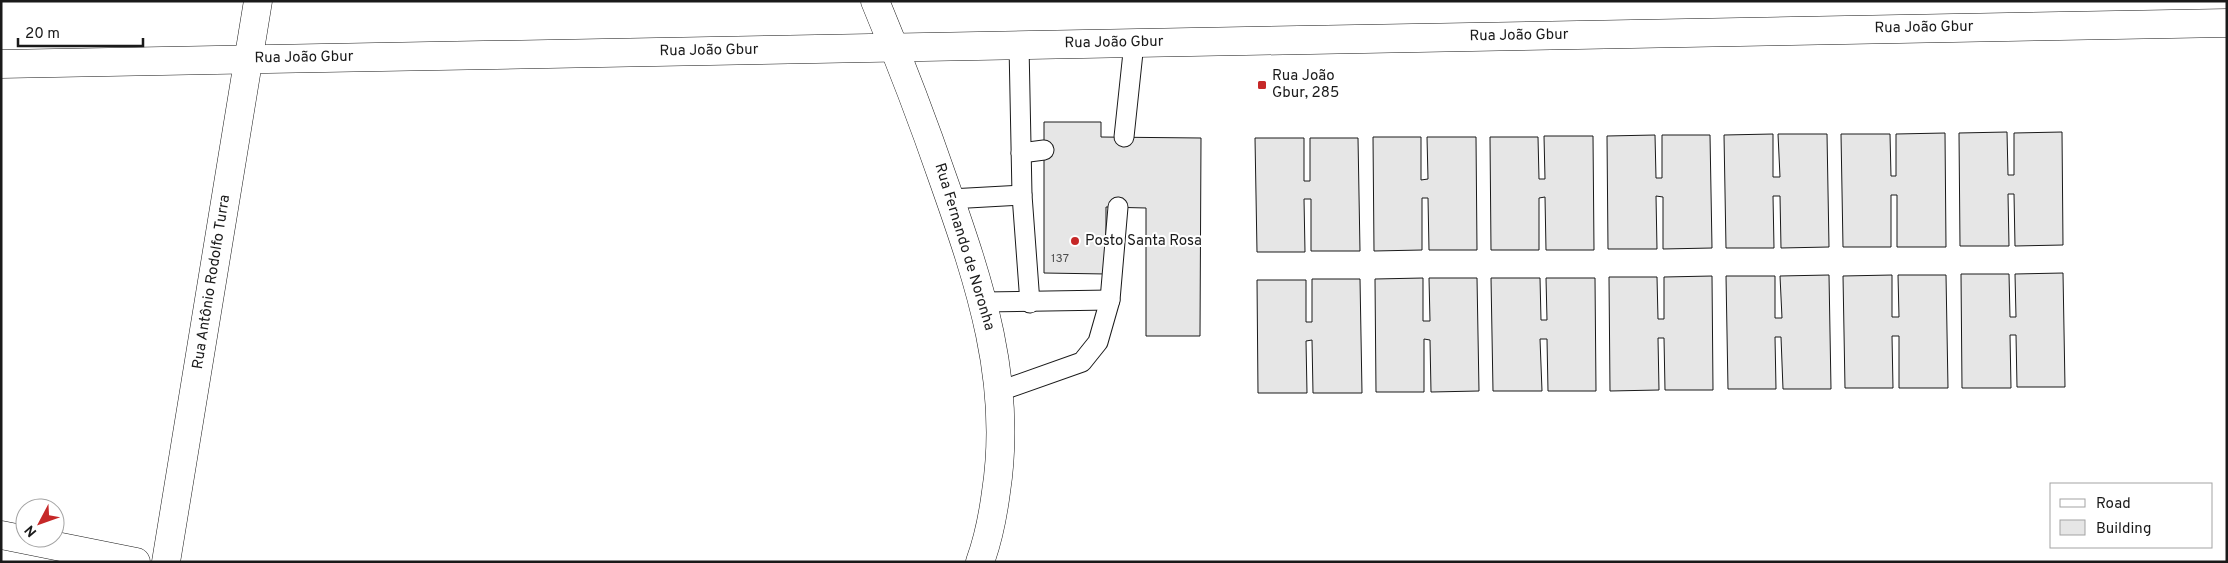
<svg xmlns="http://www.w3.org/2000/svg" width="2228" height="563" font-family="Overpass,sans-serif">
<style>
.building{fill:#e6e6e6;stroke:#1a1a1a}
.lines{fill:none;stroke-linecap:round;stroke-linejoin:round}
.service-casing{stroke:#1a1a1a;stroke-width:21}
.minor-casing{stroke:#1a1a1a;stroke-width:29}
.secondary-casing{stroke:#1a1a1a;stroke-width:29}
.primary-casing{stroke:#1a1a1a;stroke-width:29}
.service{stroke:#fff;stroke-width:19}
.minor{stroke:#fff;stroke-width:28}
.secondary{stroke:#fff;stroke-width:28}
.primary{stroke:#fff;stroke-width:28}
.poi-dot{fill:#c62828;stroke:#fff;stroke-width:2}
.labels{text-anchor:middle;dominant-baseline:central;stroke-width:4;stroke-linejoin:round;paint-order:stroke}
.number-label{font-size:12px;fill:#4d4d4d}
.street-label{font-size:15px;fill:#1a1a1a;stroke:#fff}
.poi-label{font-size:15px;fill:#1a1a1a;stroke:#fff;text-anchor:start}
</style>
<rect width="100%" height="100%" fill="#fff"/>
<g class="building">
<polygon points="1044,122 1101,122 1101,137 1201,138 1200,336 1146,336 1146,208 1106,207 1106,274 1044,273"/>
<polygon points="2007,132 2008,175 2014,175 2014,133 2062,132 2063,245 2015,246 2014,194 2008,194 2009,246 1960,246 1959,133"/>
<polygon points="1945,133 1946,247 1897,247 1897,195 1891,195 1891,247 1843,247 1841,134 1890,134 1891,176 1896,176 1896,134"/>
<polygon points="1773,134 1773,177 1780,177 1778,134 1827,134 1829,247 1781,248 1780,196 1773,196 1774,248 1726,248 1724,135"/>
<polygon points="1655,135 1656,178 1662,178 1662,135 1710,135 1712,248 1663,249 1663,197 1656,196 1657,249 1608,249 1607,136"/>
<polygon points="1544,136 1593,136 1594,250 1546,250 1545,197 1539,198 1539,250 1491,250 1490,137 1538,137 1539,179 1545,179"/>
<polygon points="1373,137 1421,137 1421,180 1428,179 1427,137 1476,137 1477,250 1429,250 1428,198 1422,198 1422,250 1374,251"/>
<polygon points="1255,138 1304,138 1304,181 1310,181 1310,138 1358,138 1360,251 1311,251 1311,199 1304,199 1305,252 1257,252"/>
<polygon points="2063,273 2065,387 2017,387 2016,335 2010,335 2011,388 1962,388 1961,274 2009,274 2010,317 2016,317 2015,274"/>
<polygon points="1829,275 1831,389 1783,389 1781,337 1775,337 1776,389 1728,389 1726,276 1775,276 1775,318 1782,318 1780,276"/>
<polygon points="1892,275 1892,317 1899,317 1898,275 1946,275 1948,388 1899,388 1899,336 1892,336 1893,388 1845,388 1843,276"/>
<polygon points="1712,276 1713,390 1665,390 1664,338 1658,338 1659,390 1610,391 1609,277 1657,277 1658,319 1664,319 1664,277"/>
<polygon points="1423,278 1423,321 1430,321 1429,278 1477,278 1479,391 1431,392 1430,340 1424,339 1424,392 1376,392 1375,279"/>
<polygon points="1491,278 1540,278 1541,320 1547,320 1546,278 1595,278 1596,391 1548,391 1547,339 1540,339 1542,391 1493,391"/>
<polygon points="1312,279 1360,279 1362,393 1313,393 1312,340 1306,341 1307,393 1258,393 1257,280 1306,280 1306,322 1312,322"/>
</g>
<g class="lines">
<defs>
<g id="service">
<polyline points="1019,45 1022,195 1030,303"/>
<polyline points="1124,137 1134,43"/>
<polyline points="1021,153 1044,150"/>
<polyline points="950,199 1022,195"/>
<polyline points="984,302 1110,300"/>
<polyline points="1000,391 1082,362 1098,342 1110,300 1118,207"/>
</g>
<g id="minor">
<polyline points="1,535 136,562"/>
<polyline points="166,562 258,1"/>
</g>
<path id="secondary" d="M875,1C900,61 923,121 944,182C980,284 1013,382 996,492C993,515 988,540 980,562"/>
<polyline id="primary" points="1,64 2227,23"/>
</defs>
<use href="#service" class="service-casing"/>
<use href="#minor" class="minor-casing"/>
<use href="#secondary" class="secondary-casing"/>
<use href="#primary" class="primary-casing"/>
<use href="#service" class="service"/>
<use href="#minor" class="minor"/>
<use href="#secondary" class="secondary"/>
<use href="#primary" class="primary"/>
</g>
<g class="poi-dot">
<rect x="1257" y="80" width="10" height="10" rx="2.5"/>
<circle cx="1075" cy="241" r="5"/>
</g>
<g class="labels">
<g class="number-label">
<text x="1060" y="259">137</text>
</g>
<g class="street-label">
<text transform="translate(1924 28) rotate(-1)">Rua João Gbur</text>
<text transform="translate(1519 36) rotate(-1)">Rua João Gbur</text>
<text transform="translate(1114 43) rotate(-1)">Rua João Gbur</text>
<text transform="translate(709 51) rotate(-1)">Rua João Gbur</text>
<text transform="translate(304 58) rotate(-1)">Rua João Gbur</text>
<text transform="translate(964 247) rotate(73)">Rua Fernando de Noronha</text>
<text transform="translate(212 282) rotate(-81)">Rua Antônio Rodolfo Turra</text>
</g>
<g class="poi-label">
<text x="1272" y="76">Rua João<tspan x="1272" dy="17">Gbur, 285</tspan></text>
<text x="1085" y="241">Posto Santa Rosa</text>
</g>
</g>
<rect width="2228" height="563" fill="none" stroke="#1a1a1a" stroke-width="5"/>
<rect x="2050" y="483" width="162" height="65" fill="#ffffff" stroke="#a3a3a3"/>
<rect x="2060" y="499" width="25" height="8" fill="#ffffff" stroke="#a3a3a3"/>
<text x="2096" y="508" font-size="15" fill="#1a1a1a">Road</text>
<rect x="2060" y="520" width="25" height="15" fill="#e6e6e6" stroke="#a3a3a3"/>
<text x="2096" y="533" font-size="15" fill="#1a1a1a">Building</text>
<g transform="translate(40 523) rotate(229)"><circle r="24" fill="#ffffff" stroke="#a3a3a3"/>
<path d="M0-4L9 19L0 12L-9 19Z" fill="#c62828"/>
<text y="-8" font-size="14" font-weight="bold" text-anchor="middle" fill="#1a1a1a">N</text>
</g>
<path d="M18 38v8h125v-8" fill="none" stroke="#1a1a1a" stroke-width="2.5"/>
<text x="25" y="38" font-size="15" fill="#1a1a1a" stroke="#ffffff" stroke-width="4" paint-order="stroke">20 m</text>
</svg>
